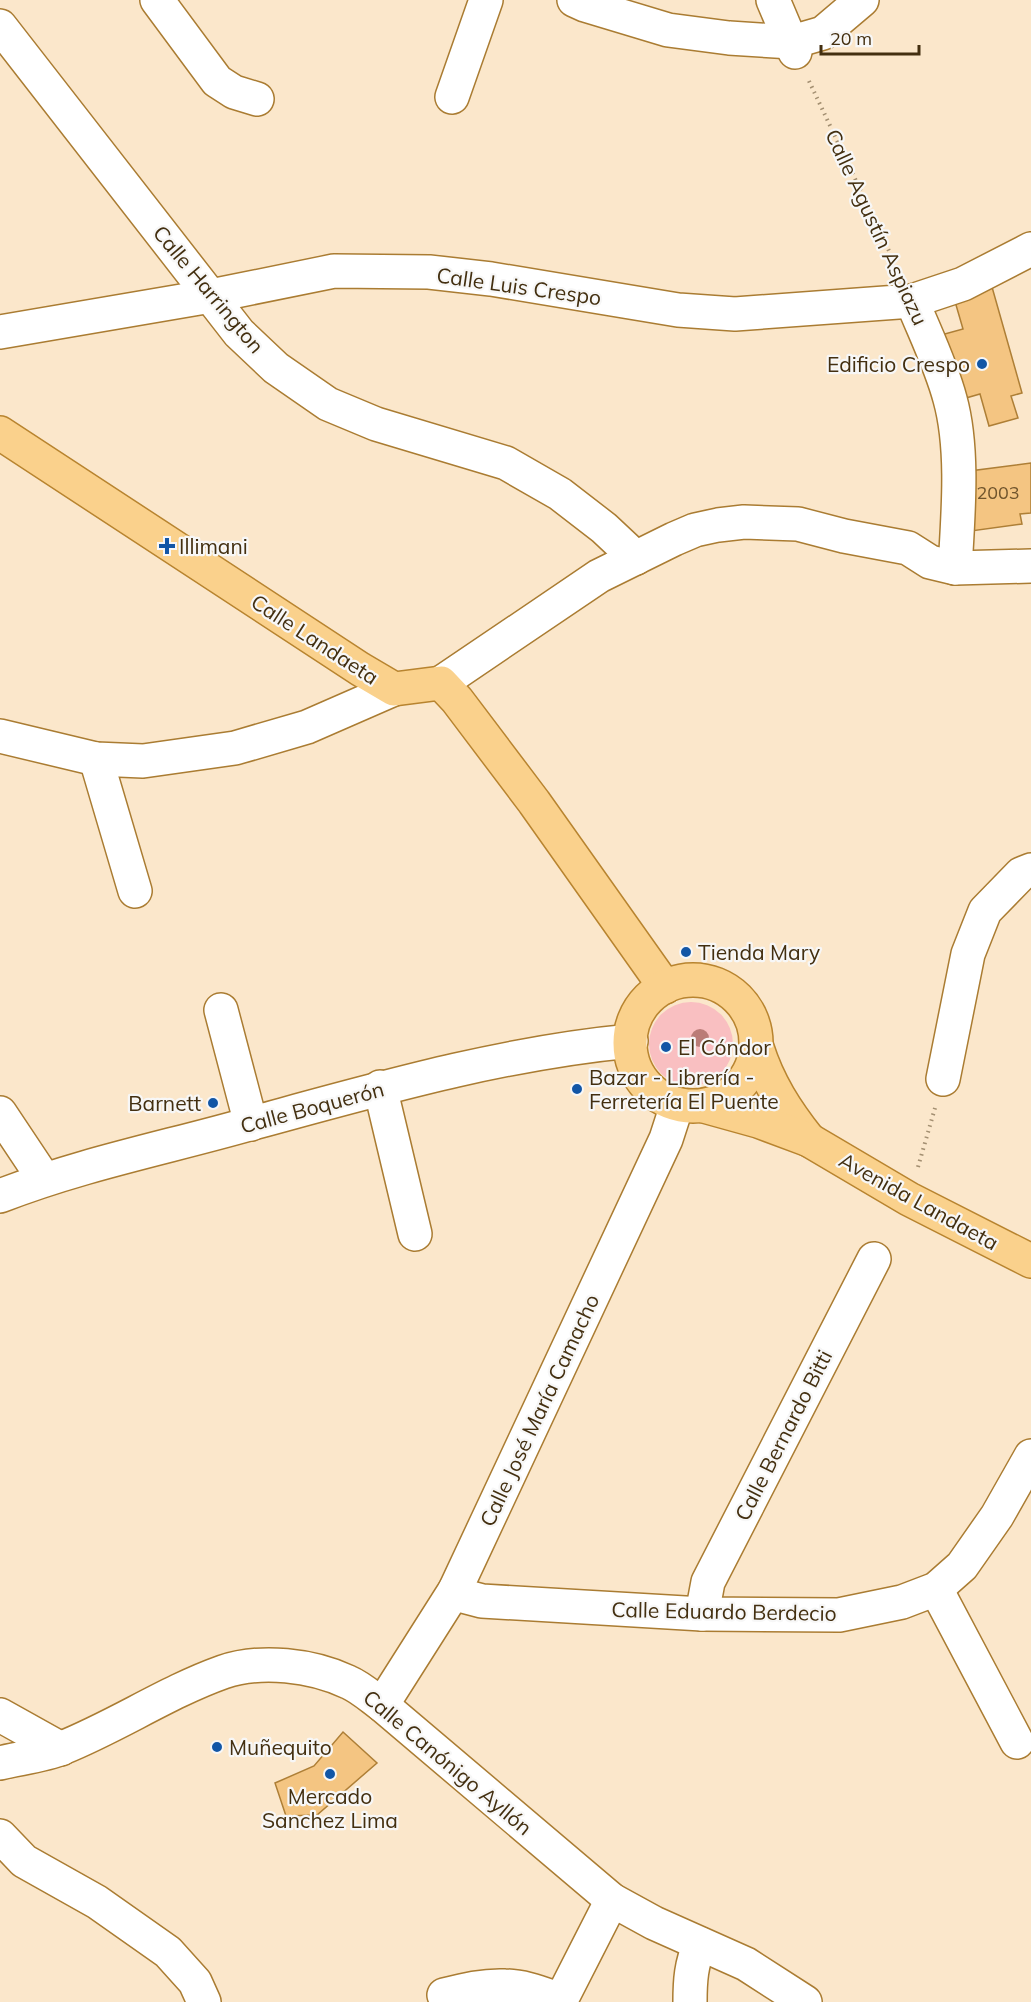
<svg xmlns="http://www.w3.org/2000/svg" width="1031" height="2002" font-family="Mulish,sans-serif">
<style>
.green{fill:#f9bfc1}
.building{fill:#f4c582;stroke:#ae7f36;stroke-width:1.5}
.lines{fill:none;stroke-linecap:round;stroke-linejoin:round}
.minor-casing{stroke:#aa7c32;stroke-width:36}
.major-casing{stroke:#b8842f;stroke-width:36}
.path{stroke:#a38f71;stroke-width:4;stroke-dasharray:1.5 4.5;stroke-linecap:butt}
.minor{stroke:#fff;stroke-width:33}
.major{stroke:#fad18c;stroke-width:33}
.tree{fill:#ba7c77}
.poi-dot{fill:#1256a6;stroke:#f7f7f7;stroke-width:2}
.labels{text-anchor:middle;dominant-baseline:central;stroke-width:4.5;stroke-linejoin:round;paint-order:stroke}
.number-label{font-size:18px;fill:#6f542c}
.street-label{font-size:21px;fill:#432f10;stroke:#f7f7f7}
.poi-label{font-size:21px;fill:#432f10;stroke:#f7f7f7;text-anchor:start}
</style>
<rect width="100%" height="100%" fill="#fbe7cb"/>
<circle class="green" cx="691" cy="1044" r="42"/>
<g class="building">
<polygon points="992,287 1022,393 1011,396 1018,418 989,426 980,394 959,400 941,335 963,329 954,298"/>
<polygon points="1031,463 1031,513 1020,514 1022,524 971,531 962,472"/>
<polygon points="343,1732 377,1763 317,1815 286,1816 275,1783 314,1766"/>
</g>
<g class="lines">
<defs>
<g id="minor">
<polyline points="157,0 217,81 234,92 257,99"/>
<polyline points="574,0 585,5 668,30 729,38 792,42 823,33 862,0"/>
<polyline points="773,0 795,52"/>
<polyline points="0,26 239,333 276,368 328,404 376,424 506,463 560,494 604,528 636,558"/>
<polyline points="452,97 486,0"/>
<path d="M912,301C925,333 941,365 950,399C964,449 958,516 955,568"/>
<polyline points="0,332 211,296 334,271 429,272 491,279 678,310 735,314 912,301 963,284 1031,249"/>
<polyline points="441,683 599,576 674,539 695,530 718,525 744,522 798,524 844,536 908,548 930,562 955,568 1031,566"/>
<polyline points="0,736 96,759 143,761 235,748 307,727 394,689"/>
<polyline points="96,759 135,891"/>
<polyline points="221,1010 251,1124"/>
<polyline points="943,1079 968,954 985,911 1021,874 1031,870"/>
<polyline points="380,1087 415,1234"/>
<polyline points="0,1113 44,1179"/>
<path d="M0,1196C82,1164 169,1147 253,1123C378,1089 502,1053 631,1041"/>
<polyline points="936,1589 1017,1742"/>
<polyline points="455,1590 463,1596 482,1601 702,1614 839,1615 902,1602 936,1589 962,1566 997,1516 1031,1456"/>
<polyline points="702,1614 708,1582 874,1259"/>
<polyline points="382,1705 455,1590 666,1139 677,1105"/>
<polyline points="0,1715 61,1749"/>
<path d="M0,1763C20,1758 43,1756 62,1748C117,1726 167,1692 223,1672C261,1659 312,1665 348,1682C360,1687 371,1697 382,1705L612,1900L654,1923L746,1964L805,2002"/>
<polyline points="0,1836 24,1861 97,1902 168,1952 195,1982 204,2002"/>
<path d="M444,1995C464,1990 484,1985 505,1986C524,1986 543,1994 561,2000"/>
<polyline points="560,2002 612,1900"/>
<path d="M690,2002C690,1981 691,1964 700,1944"/>
</g>
<g id="major">
<polyline points="0,433 360,669 394,689 441,683 457,700 534,802 665,987"/>
<circle cx="693" cy="1043" r="63"/>
<path d="M757,1048C768,1083 786,1111 809,1140"/>
<polyline points="704,1106 758,1121 809,1140 909,1199 1031,1261"/>
</g>
</defs>
<use href="#minor" class="minor-casing"/>
<use href="#major" class="major-casing"/>
<g class="path">
<polyline points="809,81 898,270"/>
<polyline points="918,1167 935,1108"/>
</g>
<use href="#minor" class="minor"/>
<use href="#major" class="major"/>
</g>
<circle class="tree" cx="700" cy="1038" r="9"/>
<g class="poi-dot">
<circle cx="982" cy="364" r="6"/>
<path d="M164 537h6v6h6v6h-6v6h-6v-6h-6v-6h6z"/>
<circle cx="686" cy="952" r="6"/>
<circle cx="666" cy="1047" r="6"/>
<circle cx="577" cy="1089" r="6"/>
<circle cx="213" cy="1103" r="6"/>
<circle cx="217" cy="1747" r="6"/>
<circle cx="330" cy="1774" r="6"/>
</g>
<g class="labels">
<g class="number-label">
<text x="998" y="492">2003</text>
</g>
<g class="street-label">
<text transform="translate(877 227) rotate(65)">Calle Agustín Aspiazu</text>
<text transform="translate(519 286) rotate(8)">Calle Luis Crespo</text>
<text transform="translate(209 289) rotate(50)">Calle Harrington</text>
<text transform="translate(315 639) rotate(33)">Calle Landaeta</text>
<text transform="translate(312 1107) rotate(-15)">Calle Boquerón</text>
<text transform="translate(919 1201) rotate(29)">Avenida Landaeta</text>
<text transform="translate(539 1410) rotate(-65)">Calle José María Camacho</text>
<text transform="translate(783 1435) rotate(-63)">Calle Bernardo Bitti</text>
<text transform="translate(724 1611) rotate(1)">Calle Eduardo Berdecio</text>
<text transform="translate(448 1762) rotate(40)">Calle Canónigo Ayllón</text>
</g>
<g class="poi-label">
<text x="970" y="364" text-anchor="end">Edificio Crespo</text>
<text x="179" y="546">Illimani</text>
<text x="698" y="952">Tienda Mary</text>
<text x="678" y="1047">El Cóndor</text>
<text x="589" y="1077">Bazar - Librería -<tspan x="589" dy="24">Ferretería El Puente</tspan></text>
<text x="201" y="1103" text-anchor="end">Barnett</text>
<text x="229" y="1747">Muñequito</text>
<text x="330" y="1796" text-anchor="middle">Mercado<tspan x="330" dy="24">Sanchez Lima</tspan></text>
</g>
</g>
<path d="M821 45v9h98v-9" fill="none" stroke="#432f10" stroke-width="3"/>
<text x="830" y="45" font-size="18" fill="#432f10" stroke="#f7f7f7" stroke-width="4.5" paint-order="stroke">20 m</text>
</svg>
